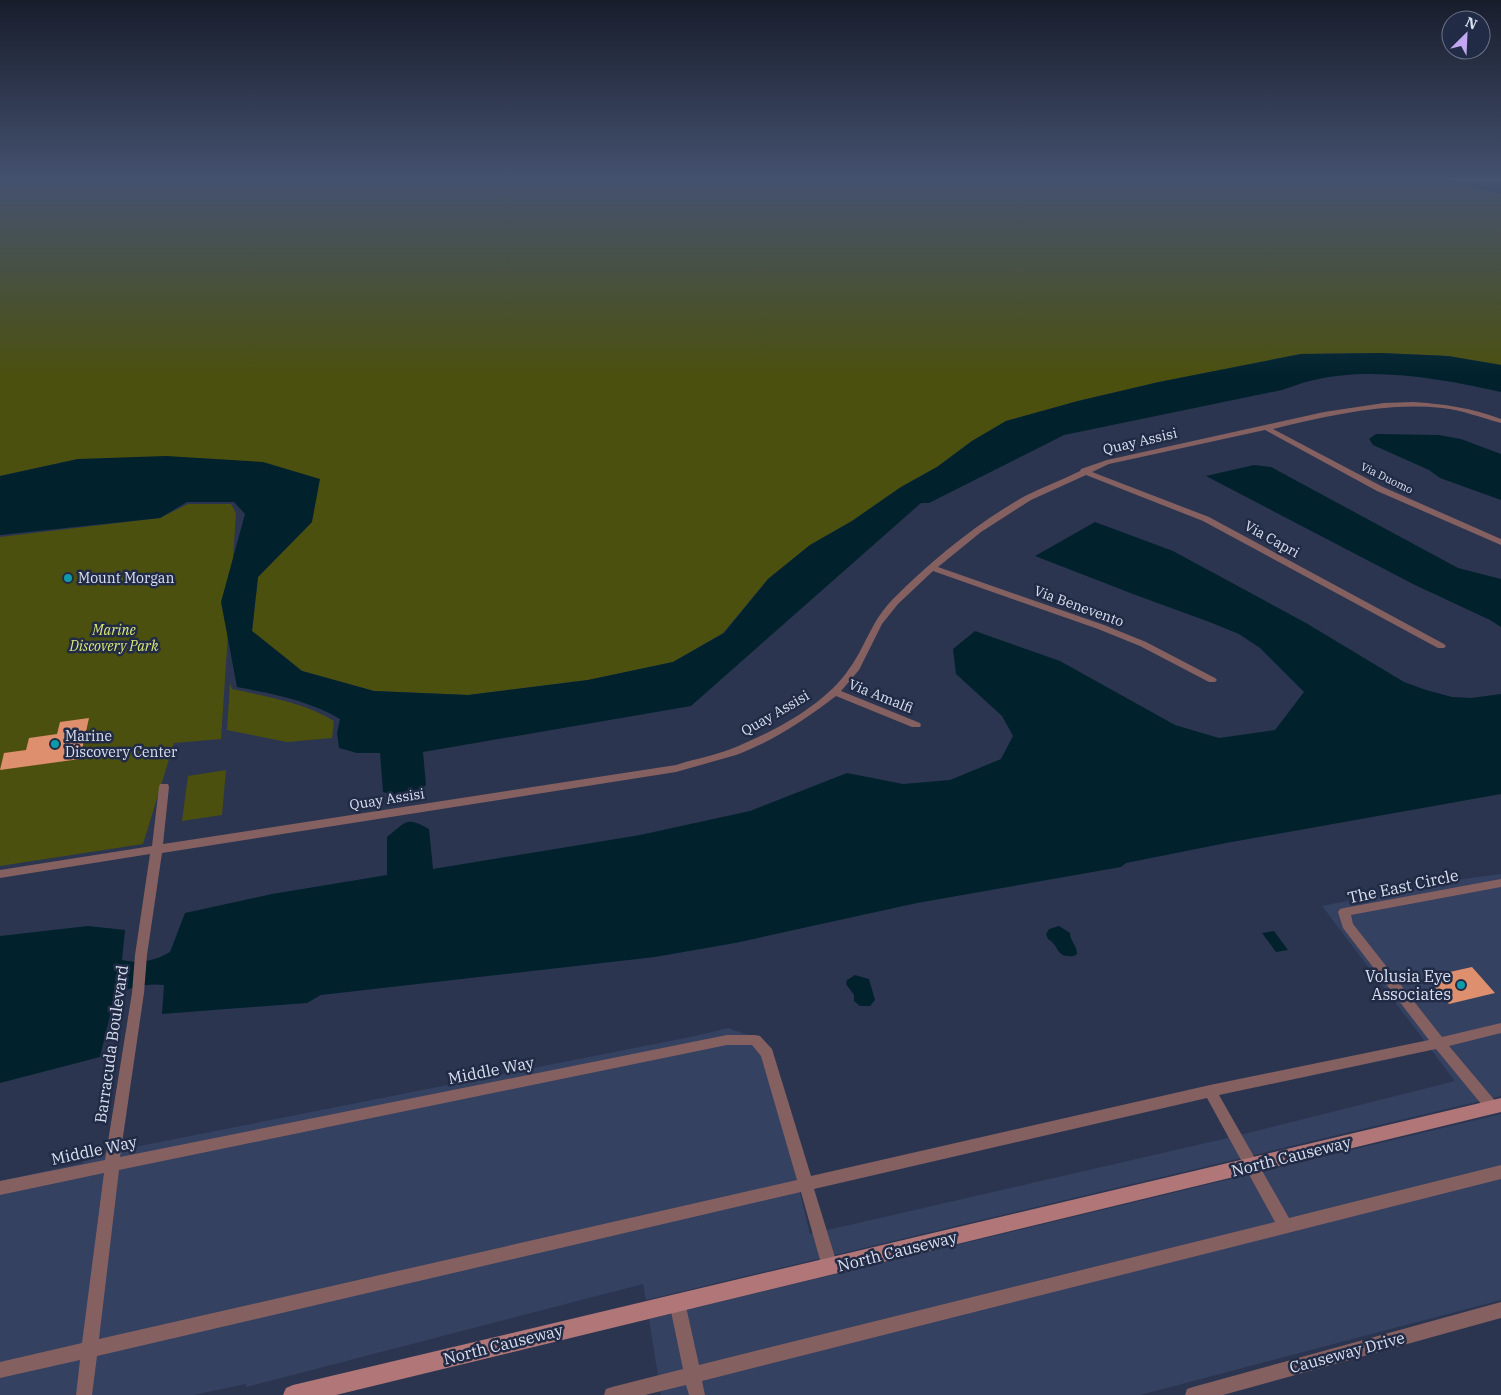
<svg xmlns="http://www.w3.org/2000/svg" width="1501" height="1395" font-family="'IBM Plex Serif',serif">
<style>
.built{fill:#344161}
.green{fill:#4b500f}
.water{fill:#01222d}
.building{fill:#de8f6d}
.lines{fill:none;stroke-linecap:round;stroke-linejoin:round}
.street{fill:#856061;fill-rule:evenodd}
.secondary{fill:#b07678;fill-rule:evenodd}
.culture-dot{fill:#0f9aa8;stroke:#222b45;stroke-width:2}
.labels{text-anchor:middle;dominant-baseline:central;stroke-width:5;stroke-linejoin:round;paint-order:stroke}
.far-street-label{font-size:11px;fill:#d9e0f1;stroke:#222b45}
.street-label{font-size:14px;fill:#d9e0f1;stroke:#222b45}
.poi-label{font-size:14px;fill:#d9e0f1;stroke:#222b45;text-anchor:start}
.park-label{font-size:14px;font-style:italic;fill:#dee979;stroke:#222b45}
.near-street-label{font-size:16px;fill:#d9e0f1;stroke:#222b45}
.near-poi-label{font-size:16px;fill:#d9e0f1;stroke:#222b45;text-anchor:end}
</style>
<rect width="100%" height="100%" fill="#2b3550"/>
<g class="built">
<polygon points="1501,874 1501,1096 646,1300 643,1284 246,1387 246,1384 193,1395 0,1395 0,1181 83,1163 84,1157 695,1036 728,1028 763,1040 810,1234 1232,1137 1455,1081 1322,906 1440,882"/>
<polygon points="1501,1114 1501,1300 1140,1395 661,1395 649,1319"/>
</g>
<g class="green">
<polygon points="0,180 1481,180 1501,185 1501,365 1448,356 1381,353 1301,354 1159,382 1078,401 1006,421 972,441 937,467 901,487 852,521 810,545 768,579 723,633 673,662 588,680 468,695 374,691 302,671 252,631 258,577 312,522 78,459 0,476"/>
<polygon points="188,504 231,504 236,513 221,739 174,743 143,844 0,866 0,537 160,518"/>
<path d="M230,683L232,689C268,697 303,702 334,721L332,738L287,742L227,730Z"/>
<polygon points="226,770 222,815 182,821 188,776"/>
</g>
<g class="water">
<polygon points="1449,180 1481,180 1501,185 1501,194"/>
<path d="M1381,353L1448,356L1501,365V392C1444,379 1372,366 1314,380C1303,382 1292,387 1282,390L1064,435L929,503H921L691,706L423,752L426,785L408,799L383,792L380,753H357L339,748L337,733L340,719C307,700 273,694 237,687L221,602L245,514L234,502H187L160,518L0,535V476L78,459L166,456L263,462L320,479L312,522L258,577L252,631L302,671L374,691L468,695L588,680L673,662L724,633L768,579L810,545L852,521L901,487L937,467L972,441L1006,421L1078,401L1159,382L1301,354Z"/>
<polygon points="1376,434 1439,435 1461,439 1501,454 1501,500 1440,478 1429,470 1373,445 1369,439"/>
<polygon points="1254,465 1271,467 1458,568 1501,579 1501,627 1490,620 1415,585 1206,476"/>
<path d="M1095,522L1173,551L1306,623L1404,682L1426,690L1452,697L1471,698L1501,694V794L1226,843L1126,863L1121,867L917,903L735,943L655,957L321,995L307,1003L162,1014L164,985C148,983 130,987 115,995L100,1057L0,1083V936L88,926L125,930L122,960C140,964 154,961 170,952L185,913L272,894L387,875V837C407,822 405,816 429,829L433,869L640,835L750,811L847,773L903,784L950,780L1001,759L1013,736L1002,716L956,674L953,649L975,631L1060,661L1175,725L1219,738L1275,730L1304,692L1260,648L1239,634L1212,623L1133,594L1035,556Z"/>
<path d="M1059,926L1070,933C1070,941 1077,945 1077,954L1074,956C1055,958 1060,946 1048,939L1046,934L1049,929Z"/>
<polygon points="1274,931 1288,950 1276,952 1262,933"/>
<polygon points="855,975 869,979 875,1000 870,1006 860,1006 854,1001 854,995 846,984 847,980"/>
</g>
<g class="building">
<polygon points="89,718 80,759 0,770 4,753 26,750 29,738 57,734 60,722"/>
<polygon points="1472,967 1495,993 1449,1004 1427,977"/>
</g>
<g class="lines">
<g class="street">
<path d="M1413,402C1444,404 1472,408 1501,419V423C1481,418 1463,410 1442,408C1385,402 1328,416 1273,429L1383,487L1501,539V545L1377,491L1265,430L1109,464L1092,472L1209,517L1444,644L1446,646L1444,648H1438L1203,521L1086,475L1031,500L981,532L938,567L1104,625L1146,642L1215,678L1217,680L1215,682H1209L1140,646L1098,629L933,571L898,604L882,624L859,670L841,691L920,723L921,725L920,727H912L836,696C806,719 772,742 736,755C716,761 696,766 676,772L162,853L147,955L144,993L120,1157L727,1035H755L760,1036L772,1049L811,1176L1210,1085L1429,1040L1343,928L1338,912L1340,909L1344,908L1501,879V887L1351,915L1353,924L1442,1037L1501,1023V1033L1449,1046L1497,1103L1499,1107L1497,1111L1492,1113L1487,1111L1436,1049L1219,1095L1289,1218L1501,1165V1179L702,1381L705,1395H689L686,1385L645,1395H604L606,1389L612,1387L683,1369L669,1302L671,1297L677,1294L683,1297L685,1302L699,1365L1275,1222L1207,1098L814,1189L838,1267L835,1272L830,1274L825,1272L822,1267L801,1192L97,1356L92,1395H76L80,1360L0,1378V1362L82,1343L104,1173L0,1195V1181L105,1160L132,993L135,955L150,854L0,878V870L152,846L159,787L160,784H168L169,787L163,844L676,765C694,759 713,756 731,749C771,733 824,706 849,669C866,646 871,621 893,599C932,560 977,523 1025,496C1043,487 1062,480 1080,471L1081,469L1107,460L1324,412L1384,403ZM727,1045H752L761,1056L797,1180L99,1339L119,1170Z"/>
<polygon points="1501,1302 1501,1318 1223,1395 1185,1395 1187,1389 1193,1387"/>
</g>
<polygon class="secondary" points="1501,1098 1501,1112 336,1395 283,1395 286,1388 293,1385"/>
</g>
<linearGradient id="sky" x2="0" y2="1"><stop stop-color="#181d2c"/><stop offset="0.48" stop-color="#44516f"/><stop offset="1" stop-color="#44516f" stop-opacity="0"/></linearGradient>
<rect width="1501" height="375" fill="url(#sky)"/>
<g class="culture-dot">
<circle cx="68" cy="578" r="5"/>
<circle cx="55" cy="744" r="5"/>
<circle cx="1461" cy="985" r="5"/>
</g>
<g class="labels">
<g class="far-street-label">
<text transform="translate(1387 478) rotate(26)">Via Duomo</text>
</g>
<g class="street-label">
<text transform="translate(1140 441) rotate(-13)">Quay Assisi</text>
<text transform="translate(1272 539) rotate(29)">Via Capri</text>
<text transform="translate(1079 606) rotate(20)">Via Benevento</text>
<text transform="translate(881 696) rotate(22)">Via Amalfi</text>
<text transform="translate(775 713) rotate(-30)">Quay Assisi</text>
<text transform="translate(387 799) rotate(-9)">Quay Assisi</text>
</g>
<g class="poi-label">
<text x="78" y="578">Mount Morgan</text>
<text x="65" y="736">Marine<tspan x="65" dy="16">Discovery Center</tspan></text>
</g>
<g class="park-label">
<text x="114" y="630">Marine<tspan x="114" dy="16">Discovery Park</tspan></text>
</g>
<g class="near-street-label">
<text transform="translate(1403 886) rotate(-12)">The East Circle</text>
<text transform="translate(111 1044) rotate(-82)">Barracuda Boulevard</text>
<text transform="translate(491 1070) rotate(-11)">Middle Way</text>
<text transform="translate(94 1150) rotate(-12)">Middle Way</text>
<text transform="translate(1291 1156) rotate(-14)">North Causeway</text>
<text transform="translate(897 1251) rotate(-14)">North Causeway</text>
<text transform="translate(503 1344) rotate(-14)">North Causeway</text>
<text transform="translate(1347 1352) rotate(-15)">Causeway Drive</text>
</g>
<g class="near-poi-label">
<text x="1451" y="976">Volusia Eye<tspan x="1451" dy="18">Associates</tspan></text>
</g>
</g>
<g transform="translate(1466 35) rotate(24)"><circle r="24" fill="#222b45" stroke="#6b738a"/>
<path d="M0-4L9 19L0 12L-9 19Z" fill="#c4a7f1"/>
<text y="-8" font-size="14" font-weight="bold" text-anchor="middle" fill="#d9e0f1">N</text>
</g>
</svg>
